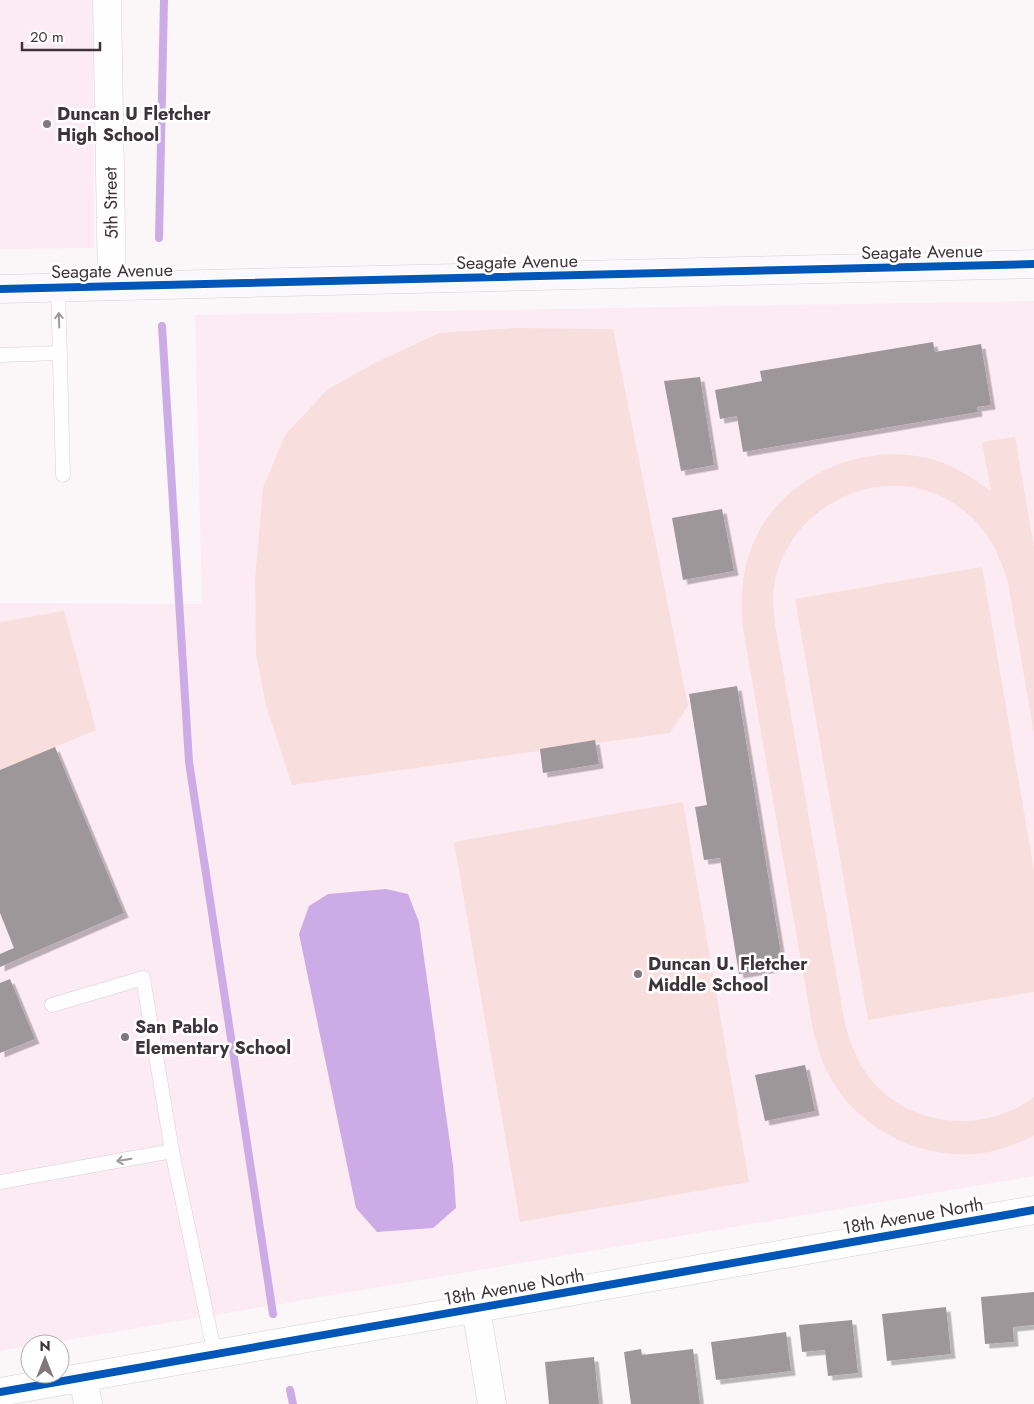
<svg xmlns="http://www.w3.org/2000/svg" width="1034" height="1404" font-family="Jost,sans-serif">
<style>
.built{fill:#fdebf4}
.green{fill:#f8dfde}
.water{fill:#cdabe6}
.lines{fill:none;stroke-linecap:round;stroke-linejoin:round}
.stream{stroke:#cdabe6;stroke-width:8}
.building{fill:#9e9799;filter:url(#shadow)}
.lane-casing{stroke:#d7cfd3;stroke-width:15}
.street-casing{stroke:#d7cfd3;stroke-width:29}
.secondary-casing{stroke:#d7cfd3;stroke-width:29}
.lane{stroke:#fefefe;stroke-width:14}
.street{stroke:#fefefe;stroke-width:28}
.secondary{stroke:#fbf8fb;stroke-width:28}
.cycleway-casing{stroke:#fff;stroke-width:11}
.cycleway{stroke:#0057b8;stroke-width:8}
.oneway{stroke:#9e989b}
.poi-dot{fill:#80787c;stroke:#fff;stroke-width:2}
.labels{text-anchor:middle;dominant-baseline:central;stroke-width:5;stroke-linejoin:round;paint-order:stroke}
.poi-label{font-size:18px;font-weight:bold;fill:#3d3338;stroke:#fff;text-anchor:start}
.street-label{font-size:18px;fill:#3d3338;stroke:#fff}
</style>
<defs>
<filter id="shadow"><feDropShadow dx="4.5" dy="4.5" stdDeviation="0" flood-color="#0004"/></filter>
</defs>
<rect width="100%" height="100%" fill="#fbf7f9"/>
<g class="built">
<polygon points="0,0 93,0 94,248 0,249"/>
<polygon points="1034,301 1034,1176 44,1344 30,1344 30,1346 0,1351 0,603 202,604 195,315"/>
</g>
<g class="green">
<polygon points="512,328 613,329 688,706 670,733 292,785 266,706 256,654 255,580 263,488 285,435 327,390 373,364 439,333"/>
<path d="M1015,437L1034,547V734L1008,583C1001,559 992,538 974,520C908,451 790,493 774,586C772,598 774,611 775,624L845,1024C850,1042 856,1058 866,1073C904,1127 983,1136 1034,1097V1135L1032,1137C1018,1143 1004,1149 989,1152C926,1164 856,1130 828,1073C821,1059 817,1045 813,1030L743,629C741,606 741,584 747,561C768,482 858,438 935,460C956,466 973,479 991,491L982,442Z"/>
<polygon points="982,567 1034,870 1034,992 868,1020 795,599"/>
<polygon points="64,611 96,730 0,770 0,622"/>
<polygon points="683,802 749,1182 520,1222 454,842"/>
</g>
<polygon class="water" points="386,889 408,894 419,922 453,1165 456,1208 433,1228 377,1232 356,1208 299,934 309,906 328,894"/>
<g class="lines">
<g class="stream">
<polyline points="159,238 164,0"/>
<polyline points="162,326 189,762 273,1314"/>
<polyline points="290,1390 293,1404"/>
</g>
</g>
<g class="building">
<polygon points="933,342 935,352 981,344 991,405 977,407 978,412 743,452 737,416 720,419 715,390 762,381 760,371"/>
<polygon points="700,377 714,465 681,471 664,381"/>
<polygon points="722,509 734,571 683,580 672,518"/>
<polygon points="737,686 783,966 739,974 720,858 704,860 695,807 707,805 689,694"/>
<polygon points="595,740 599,764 543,773 540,749"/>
<polygon points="55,747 124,913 0,967 0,954 14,948 0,913 0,770"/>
<polygon points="10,979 35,1039 0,1053 0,983"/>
<polygon points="805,1065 815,1111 765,1121 755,1075"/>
<polygon points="1034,1292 1034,1325 1013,1327 1014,1342 985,1344 981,1297"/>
<polygon points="946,1307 951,1354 887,1361 882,1314"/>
<polygon points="852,1320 858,1373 828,1376 825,1350 802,1352 799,1325"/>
<polygon points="786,1332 791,1371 716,1380 711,1342"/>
<polygon points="641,1349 642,1355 693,1349 700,1404 631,1404 624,1352"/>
<polygon points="594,1357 599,1404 549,1404 545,1362"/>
</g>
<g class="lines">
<defs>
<g id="lane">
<polyline points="58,287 63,475"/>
<polyline points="0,355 60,353"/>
<polyline points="52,1005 143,978 172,1151 215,1355"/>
<polyline points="0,1182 172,1151"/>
</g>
<g id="street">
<polyline points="107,0 112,286"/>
<polyline points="476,1309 492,1404"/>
<polyline points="83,1378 88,1404"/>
<polyline points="0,1392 1034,1210"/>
</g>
<polyline id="secondary" points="0,289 1034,264"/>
</defs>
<use href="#lane" class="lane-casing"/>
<use href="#street" class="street-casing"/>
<use href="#secondary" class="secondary-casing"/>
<use href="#lane" class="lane"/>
<use href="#street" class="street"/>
<use href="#secondary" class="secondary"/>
<defs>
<g id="cycleway">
<polyline points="0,289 1034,264"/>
<polyline points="0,1392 1034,1210"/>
</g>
</defs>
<use href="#cycleway" class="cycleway-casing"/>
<use href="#cycleway" class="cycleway"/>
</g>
<defs><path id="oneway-shaft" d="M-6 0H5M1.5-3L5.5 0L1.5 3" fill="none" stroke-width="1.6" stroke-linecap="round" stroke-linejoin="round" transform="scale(1.25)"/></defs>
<g class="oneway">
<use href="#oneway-shaft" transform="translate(59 320) rotate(-92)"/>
<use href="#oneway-shaft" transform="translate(124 1160) rotate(170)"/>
</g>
<g class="poi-dot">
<circle cx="47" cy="124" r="5"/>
<circle cx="638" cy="974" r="5"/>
<circle cx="125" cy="1037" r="5"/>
</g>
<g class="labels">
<g class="poi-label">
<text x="57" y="114">Duncan U Fletcher<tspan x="57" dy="21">High School</tspan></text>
<text x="648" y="964">Duncan U. Fletcher<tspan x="648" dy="21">Middle School</tspan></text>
<text x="135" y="1027">San Pablo<tspan x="135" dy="21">Elementary School</tspan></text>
</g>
<g class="street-label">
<text transform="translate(111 203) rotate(-91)">5th Street</text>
<text transform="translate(922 252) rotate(-1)">Seagate Avenue</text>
<text transform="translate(517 262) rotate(-1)">Seagate Avenue</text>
<text transform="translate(112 271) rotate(-1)">Seagate Avenue</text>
<text transform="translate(913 1216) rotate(-10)">18th Avenue North</text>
<text transform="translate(514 1287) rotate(-10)">18th Avenue North</text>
</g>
</g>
<g transform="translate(45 1359)"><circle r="24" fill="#ffffff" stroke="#b1adaf"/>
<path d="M0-4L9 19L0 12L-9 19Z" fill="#80787c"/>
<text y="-8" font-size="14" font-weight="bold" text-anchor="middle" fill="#3d3338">N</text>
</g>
<path d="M22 42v8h78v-8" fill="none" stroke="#3d3338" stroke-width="2.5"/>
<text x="30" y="42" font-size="15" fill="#3d3338" stroke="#ffffff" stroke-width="4" paint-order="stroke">20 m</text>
</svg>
